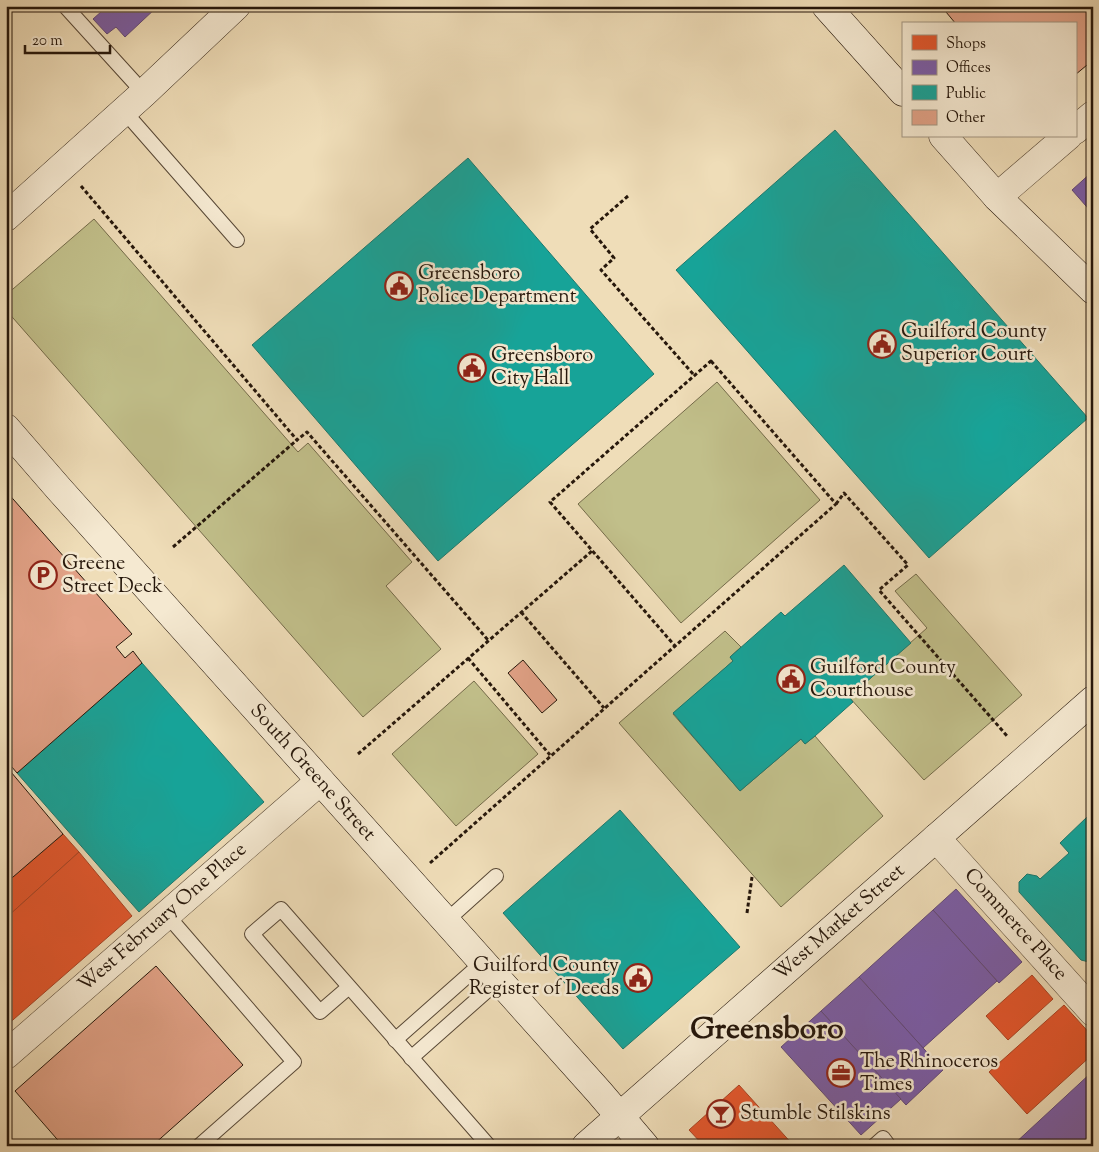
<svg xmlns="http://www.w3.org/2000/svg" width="1099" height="1152" font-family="'Sorts Mill Goudy',serif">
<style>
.green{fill:#c1bf8a;stroke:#746b4a}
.shops{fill:#e4572e;stroke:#ab4424}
.offices{fill:#7b5ea7;stroke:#624978}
.public{fill:#17a398;stroke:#1c796e}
.building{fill:#e2a287;stroke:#26170b}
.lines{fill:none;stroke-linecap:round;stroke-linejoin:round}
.lane-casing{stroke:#584836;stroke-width:16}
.street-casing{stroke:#584836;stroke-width:29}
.secondary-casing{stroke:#26170b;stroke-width:29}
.path{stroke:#26170b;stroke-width:3;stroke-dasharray:4 2.5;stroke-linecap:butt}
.lane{stroke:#f5e9d1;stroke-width:14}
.street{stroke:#f5e9d1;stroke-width:28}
.secondary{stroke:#f5e9d1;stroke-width:28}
.labels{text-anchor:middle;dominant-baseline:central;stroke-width:5;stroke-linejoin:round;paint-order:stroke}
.poi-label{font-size:20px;fill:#26170b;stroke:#f5e9d1;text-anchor:start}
.street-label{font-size:20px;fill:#26170b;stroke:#f5e9d1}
.town-label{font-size:30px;font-weight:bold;fill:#26170b;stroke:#f5e9d1}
</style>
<rect width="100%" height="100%" fill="#efddb8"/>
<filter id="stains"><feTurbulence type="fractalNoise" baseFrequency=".004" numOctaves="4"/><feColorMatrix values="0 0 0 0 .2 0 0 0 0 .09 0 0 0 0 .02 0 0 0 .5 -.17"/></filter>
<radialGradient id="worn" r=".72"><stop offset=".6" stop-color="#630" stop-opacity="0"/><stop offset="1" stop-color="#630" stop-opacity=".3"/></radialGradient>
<g class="green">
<polygon points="94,219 298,452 308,443 412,562 386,586 441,649 363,717 6,310 6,295"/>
<polygon points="717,382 820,500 681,623 578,504"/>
<polygon points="916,574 1022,695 924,780 849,697 927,628 895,591"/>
<polygon points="725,631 741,647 730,657 733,661 673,714 740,791 801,739 805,744 815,736 883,816 781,907 619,723"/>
<polygon points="474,681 538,754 456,826 392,754"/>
</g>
<g class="shops">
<polygon points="63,834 79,852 6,918 6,883"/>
<polygon points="79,852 132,916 6,1026 6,918"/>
<polygon points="1032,975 1053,999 1008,1040 986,1016"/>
<polygon points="1064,1005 1093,1037 1093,1054 1027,1114 989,1072"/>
<polygon points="739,1085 794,1146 704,1146 689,1130"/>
</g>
<g class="offices">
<polygon points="98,6 156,6 157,7 125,37 116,27 107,34 93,19 102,11"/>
<polygon points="1093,171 1093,214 1072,190"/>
<polygon points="956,889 1022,962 999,983 933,910"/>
<polygon points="933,910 997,981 923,1048 859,977"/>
<polygon points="859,977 943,1070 906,1105 821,1011"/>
<polygon points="821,1011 901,1099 861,1135 781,1047"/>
<polygon points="1093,1071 1093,1132 1078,1146 1012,1146"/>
</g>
<g class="public">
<polygon points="835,130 1088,418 929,558 676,270"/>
<polygon points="468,158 654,374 438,561 252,345"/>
<polygon points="844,565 911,643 849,697 853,702 815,736 805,744 801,739 740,791 673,713 733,661 730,657 781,612 785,616"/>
<polygon points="142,663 264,802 139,912 17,773"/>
<polygon points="620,810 740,947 623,1049 503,913"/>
<polygon points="1087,817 1093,823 1093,961 1089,962 1081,960 1019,892 1019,882 1027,874 1037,876 1040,879 1069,853 1060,843"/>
</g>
<g class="building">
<polygon points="941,6 1093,6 1093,60 1075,75 1075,24 956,24"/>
<polygon points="6,491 132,634 116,647 125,658 133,651 142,663 17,773 6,760"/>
<polygon points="523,660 557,700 542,713 508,673"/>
<polygon points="11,772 63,834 6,883 6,777"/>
<polygon points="156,966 243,1065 152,1146 63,1146 15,1091"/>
</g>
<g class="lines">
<defs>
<g id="lane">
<polyline points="65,6 144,93"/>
<polyline points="124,111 237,240"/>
<polyline points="167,915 294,1062 199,1146"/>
<polyline points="445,922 496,876"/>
<polyline points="349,987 320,1012 252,934 281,909 489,1146"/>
<polyline points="395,1040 482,963"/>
<polyline points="411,1058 498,981"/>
<polyline points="874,1146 883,1138 889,1146"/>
</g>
<g id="street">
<polyline points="1075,130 1093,115"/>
<polyline points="997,197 1068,136"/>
<polyline points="936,838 1093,1012"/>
<polyline points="6,1055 320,781"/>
</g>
<g id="secondary">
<polyline points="826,6 903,92"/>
<polyline points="943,136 997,197 1093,290"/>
<polyline points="6,217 144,93 236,6"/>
<polyline points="6,428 59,489 599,1092 645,1146"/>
<polyline points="586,1146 1093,700"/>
</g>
</defs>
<use href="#lane" class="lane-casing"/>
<use href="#street" class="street-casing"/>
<use href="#secondary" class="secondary-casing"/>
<g class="path">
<polyline points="81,186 297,440 307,432 488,640"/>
<polyline points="628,196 590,229 614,258 601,270 694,375"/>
<polygon points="711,361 836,504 675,646 550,502"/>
<polyline points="836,504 844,493 908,565 879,590 1008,737"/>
<polyline points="173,547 297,440"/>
<polyline points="521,612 604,708"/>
<polyline points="468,658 550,755"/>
<polyline points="358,754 592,551"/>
<polyline points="430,863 675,646"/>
<polyline points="747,913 752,877"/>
</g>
<use href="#lane" class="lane"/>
<use href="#street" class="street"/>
<use href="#secondary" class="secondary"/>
</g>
<defs>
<symbol id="civic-ring" viewBox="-11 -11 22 22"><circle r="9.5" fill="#f5e9d1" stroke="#8f2418" stroke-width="1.5"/><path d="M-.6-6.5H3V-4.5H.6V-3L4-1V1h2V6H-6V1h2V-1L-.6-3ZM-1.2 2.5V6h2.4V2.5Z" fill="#8f2418"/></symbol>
<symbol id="parking-ring" viewBox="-11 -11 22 22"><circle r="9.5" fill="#f5e9d1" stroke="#8f2418" stroke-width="1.5"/><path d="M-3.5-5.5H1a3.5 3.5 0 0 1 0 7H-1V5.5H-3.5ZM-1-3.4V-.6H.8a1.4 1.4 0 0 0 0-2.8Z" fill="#8f2418"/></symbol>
<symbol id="office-ring" viewBox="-11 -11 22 22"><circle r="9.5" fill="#f5e9d1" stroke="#8f2418" stroke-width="1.5"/><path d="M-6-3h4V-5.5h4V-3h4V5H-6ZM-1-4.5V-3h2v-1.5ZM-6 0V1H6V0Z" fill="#8f2418"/></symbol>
<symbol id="bar-ring" viewBox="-11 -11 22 22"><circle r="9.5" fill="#f5e9d1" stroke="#8f2418" stroke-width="1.5"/><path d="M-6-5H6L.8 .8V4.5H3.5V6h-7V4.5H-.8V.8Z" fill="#8f2418"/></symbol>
</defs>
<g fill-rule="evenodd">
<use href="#civic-ring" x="383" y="270" width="32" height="32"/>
<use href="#civic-ring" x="866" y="328" width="32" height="32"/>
<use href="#civic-ring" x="456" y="352" width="32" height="32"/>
<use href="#parking-ring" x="27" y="559" width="32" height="32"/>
<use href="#civic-ring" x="775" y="663" width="32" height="32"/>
<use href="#civic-ring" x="622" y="962" width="32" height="32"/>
<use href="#office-ring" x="825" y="1057" width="32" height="32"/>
<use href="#bar-ring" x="705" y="1098" width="32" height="32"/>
</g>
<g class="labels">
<g class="poi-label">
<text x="418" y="274">Greensboro<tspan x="418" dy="23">Police Department</tspan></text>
<text x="901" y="332">Guilford County<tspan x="901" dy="23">Superior Court</tspan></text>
<text x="491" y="356">Greensboro<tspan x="491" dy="23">City Hall</tspan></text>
<text x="62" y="564">Greene<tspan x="62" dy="23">Street Deck</tspan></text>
<text x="810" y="668">Guilford County<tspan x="810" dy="23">Courthouse</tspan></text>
<text x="619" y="966" text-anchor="end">Guilford County<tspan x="619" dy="23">Register of Deeds</tspan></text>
<text x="860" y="1062">The Rhinoceros<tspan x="860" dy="23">Times</tspan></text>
<text x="740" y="1114">Stumble Stilskins</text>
</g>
<g class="street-label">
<text transform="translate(312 773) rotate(48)">South Greene Street</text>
<text transform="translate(163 918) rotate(-41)">West February One Place</text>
<text transform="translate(840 923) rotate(-41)">West Market Street</text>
<text transform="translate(1015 925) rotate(48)">Commerce Place</text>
</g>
<g class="town-label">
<text x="767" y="1030">Greensboro</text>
</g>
</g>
<rect width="1099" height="1152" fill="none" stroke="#efddb8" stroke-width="25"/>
<rect x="8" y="8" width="1084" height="1137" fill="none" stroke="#26170b" stroke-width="2.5"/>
<rect x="12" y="12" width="1074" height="1127" fill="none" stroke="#26170b"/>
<rect x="902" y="22" width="175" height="115" fill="#f5e9d1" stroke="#a29582"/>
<rect x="912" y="35" width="25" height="15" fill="#e4572e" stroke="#a29582"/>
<text x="946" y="48" font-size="15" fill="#26170b">Shops</text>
<rect x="912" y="60" width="25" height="15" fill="#7b5ea7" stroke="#a29582"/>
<text x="946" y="72" font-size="15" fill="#26170b">Offices</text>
<rect x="912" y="85" width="25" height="15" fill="#17a398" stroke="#a29582"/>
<text x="946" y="98" font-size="15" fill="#26170b">Public</text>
<rect x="912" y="110" width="25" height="15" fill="#e2a287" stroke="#a29582"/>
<text x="946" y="122" font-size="15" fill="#26170b">Other</text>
<path d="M25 45v8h85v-8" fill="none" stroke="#26170b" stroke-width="2.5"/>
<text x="32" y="45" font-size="15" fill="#26170b" stroke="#f5e9d1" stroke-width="4" paint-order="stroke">20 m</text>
<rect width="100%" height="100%" filter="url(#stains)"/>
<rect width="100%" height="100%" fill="url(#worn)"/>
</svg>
